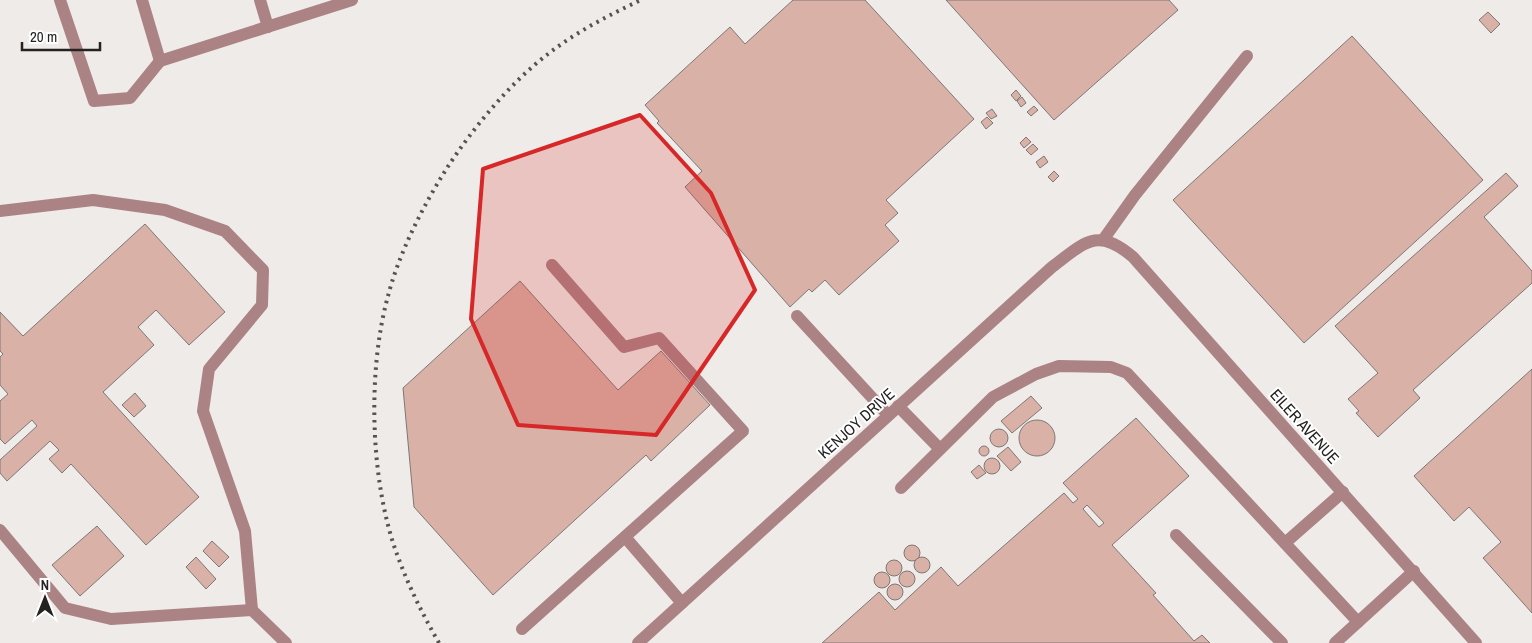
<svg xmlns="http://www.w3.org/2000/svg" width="1532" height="643" font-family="'Archivo Narrow',sans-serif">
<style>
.building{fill:#dab1a6;stroke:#7c7877;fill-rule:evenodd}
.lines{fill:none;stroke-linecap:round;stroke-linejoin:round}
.service{stroke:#ac8385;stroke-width:12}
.minor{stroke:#ac8385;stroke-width:12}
.rail{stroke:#555352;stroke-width:4;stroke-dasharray:2.5 5;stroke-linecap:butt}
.marked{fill:#d62828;fill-opacity:0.2;stroke:#d62828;stroke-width:4;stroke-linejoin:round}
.labels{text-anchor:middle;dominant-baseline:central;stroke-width:4;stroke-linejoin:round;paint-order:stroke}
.street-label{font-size:16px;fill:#242322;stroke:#fff}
</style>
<rect width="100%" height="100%" fill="#efebe8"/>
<g class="building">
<polygon points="793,0 865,0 974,119 886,200 898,213 885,225 899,241 839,295 825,280 812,292 809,289 790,307 685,187 702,171 657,123 659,121 645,105 730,27 745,44"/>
<polygon points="946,0 1169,0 1178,10 1054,120"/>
<polygon points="1488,12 1500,24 1491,33 1479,20"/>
<polygon points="1352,36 1483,180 1304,343 1173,200"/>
<polygon points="1016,90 1021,96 1016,101 1011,95"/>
<polygon points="1022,97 1026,103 1021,107 1017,101"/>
<polygon points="1034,106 1038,110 1031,116 1027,112"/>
<polygon points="992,109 997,116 991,119 986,113"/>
<polygon points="987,117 993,123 986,129 981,122"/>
<polygon points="1026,137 1031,142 1024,148 1020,143"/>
<polygon points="1033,144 1038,149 1031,155 1026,150"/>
<polygon points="1044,156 1048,162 1040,168 1036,162"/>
<polygon points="1054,171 1059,176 1053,182 1048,177"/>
<polygon points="1506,173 1518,186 1484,217 1532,271 1532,283 1413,390 1420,398 1378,437 1356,413 1359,411 1348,399 1378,373 1335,326"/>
<polygon points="145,224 225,312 189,345 156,310 138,327 154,345 103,392 199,497 146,545 71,464 62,473 49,459 59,450 50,441 7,481 0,473 0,460 37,426 32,420 5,444 0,439 0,401 8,394 0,385 0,357 3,354 0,351 0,312 23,336"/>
<polygon points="520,281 618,390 661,351 710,405 651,461 646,455 493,595 414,507 403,388"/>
<polygon points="1532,369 1532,613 1483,558 1501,542 1469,507 1454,521 1414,476"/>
<polygon points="135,393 146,406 134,417 122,405"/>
<polygon points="1031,396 1042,408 1012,433 1001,421"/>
<path d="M1136,418L1189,476L1112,545L1156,593L1153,595L1194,641L1202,635L1210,643H822L879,592L895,610L941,567L958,586L1064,493L1073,503L1078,499L1063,483ZM1087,505L1104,523L1099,527L1083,509Z"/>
<circle cx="1037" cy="438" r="18"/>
<circle cx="999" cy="438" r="9"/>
<circle cx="984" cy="451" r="5"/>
<polygon points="1008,447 1021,462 1011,471 997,456"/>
<circle cx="992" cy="466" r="8"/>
<polygon points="979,465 986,473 977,479 971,472"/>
<polygon points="97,526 124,556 80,596 52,565"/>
<polygon points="212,541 229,557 219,567 203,551"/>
<circle cx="912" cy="553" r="8"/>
<polygon points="196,557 216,579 206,589 186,567"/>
<circle cx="922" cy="565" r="8"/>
<circle cx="894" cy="568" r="8"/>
<circle cx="907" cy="579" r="8"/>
<circle cx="882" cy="580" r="8"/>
<circle cx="895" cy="592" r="8"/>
</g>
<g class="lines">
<g class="service">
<polyline points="60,0 94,101 130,98 160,61"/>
<polyline points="142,0 160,61 352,0"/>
<polyline points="260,0 268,27"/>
<polyline points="0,211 93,200 165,210 225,231 263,270 262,305 209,369 203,411 245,531 252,610 286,643"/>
<polyline points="1103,240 1135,195 1247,56"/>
<polyline points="797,316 888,415"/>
<polyline points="898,406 940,449"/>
<polyline points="901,488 993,397 1036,374 1059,366 1111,367 1127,373 1358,622"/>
<polyline points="0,530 65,608 111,619 252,610"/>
<polyline points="1176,535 1282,643"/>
<polyline points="625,537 682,603"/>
<polyline points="1285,543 1343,492"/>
<polyline points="522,629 743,431 659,338 624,347 552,265"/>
<polyline points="1335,643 1414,571"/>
</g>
<path class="minor" d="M638,643L1052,267C1084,243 1097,226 1133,257L1476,643"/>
<path class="rail" d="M439,643C423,615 409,587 398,557C370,483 367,372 388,296C399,253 423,206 447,168C473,128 510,83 548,54C576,32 609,15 641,0"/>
</g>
<path class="marked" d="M640,115L711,193L755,290L656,435L518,425L471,319L483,169Z"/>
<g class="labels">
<g class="street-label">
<text transform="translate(856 423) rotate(-42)">KENJOY DRIVE</text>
<text transform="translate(1305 426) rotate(48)">EILER AVENUE</text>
</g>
</g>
<g transform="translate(45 598)" stroke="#ffffff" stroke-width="4" paint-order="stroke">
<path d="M0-4L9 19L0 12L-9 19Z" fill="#242322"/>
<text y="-8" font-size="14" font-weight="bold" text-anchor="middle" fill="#242322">N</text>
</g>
<path d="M22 42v8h78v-8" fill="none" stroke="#242322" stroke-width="2.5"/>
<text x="30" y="42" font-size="15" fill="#242322" stroke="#ffffff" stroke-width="4" paint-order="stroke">20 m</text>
</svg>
